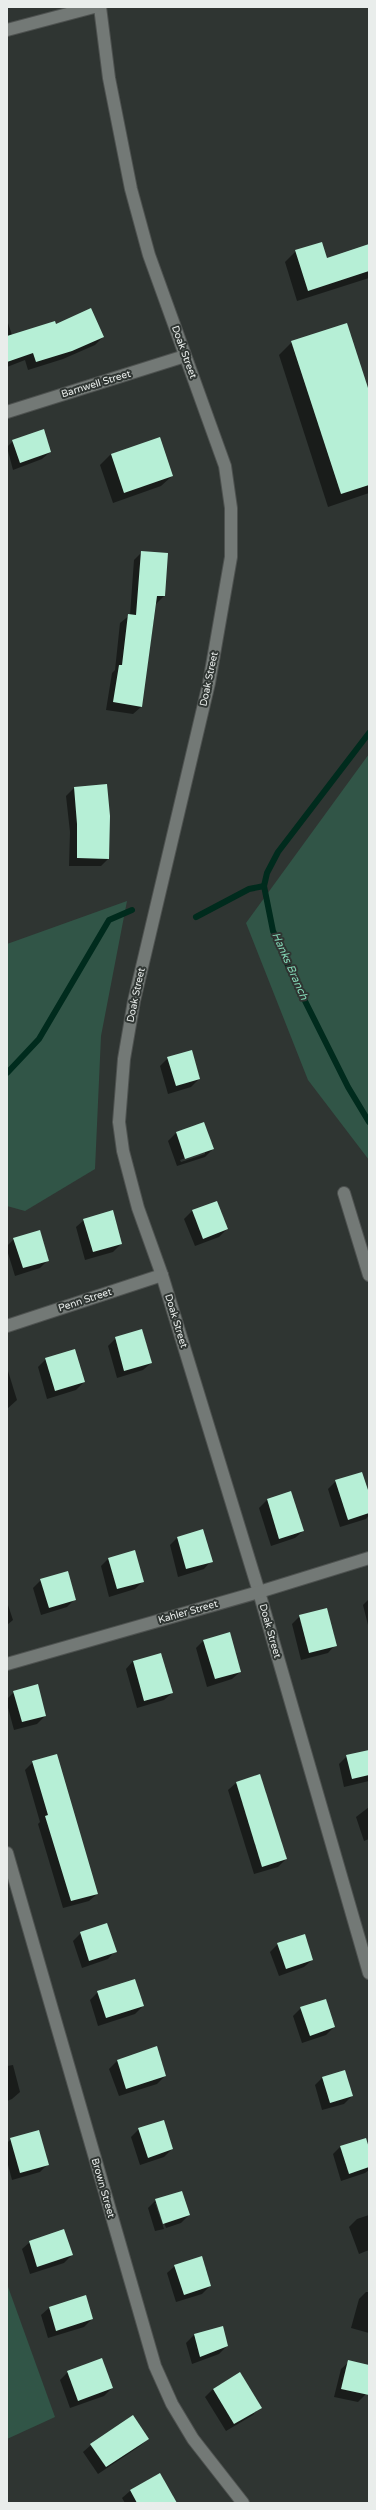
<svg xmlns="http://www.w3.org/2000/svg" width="376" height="2510" font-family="'Varela Round',sans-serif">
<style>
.green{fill:#315547}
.shadow{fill:#0007;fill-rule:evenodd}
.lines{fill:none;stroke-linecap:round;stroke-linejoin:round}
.stream{stroke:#002b1d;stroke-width:6}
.building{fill:#b6efd6}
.minor-casing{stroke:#4e5250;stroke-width:14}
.minor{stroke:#737976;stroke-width:12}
.labels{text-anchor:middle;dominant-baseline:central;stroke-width:4;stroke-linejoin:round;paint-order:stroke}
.street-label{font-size:10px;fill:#e9edeb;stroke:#2f3532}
.water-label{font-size:11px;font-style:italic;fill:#84d9b7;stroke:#2f3532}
</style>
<rect width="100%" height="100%" fill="#2f3532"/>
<g class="green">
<polygon points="369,754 369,1160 308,1080 246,923"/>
<polygon points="127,901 101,1036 95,1169 25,1211 7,1206 7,944"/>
<polygon points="7,2284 55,2417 7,2439"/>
</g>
<g class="shadow">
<polygon points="369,245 369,278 297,301 285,262 296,251 326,259"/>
<polygon points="7,320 12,335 55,325 103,337 95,345 63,359 28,370 25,360 7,367"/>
<polygon points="292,342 369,395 369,493 328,507 279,355"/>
<polygon points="13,441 50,452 42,459 13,470 7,447"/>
<polygon points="111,454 172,476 161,486 113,503 100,465"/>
<polygon points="142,552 164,596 156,604 141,707 133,714 106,710 112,673 115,670 120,623 130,615 134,560"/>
<polygon points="106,785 108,859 101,866 69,866 70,832 66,796 74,788"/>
<polygon points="168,1058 199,1079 191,1087 168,1094 160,1066"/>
<path d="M203,1123L213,1149L205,1157L177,1166L168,1141L176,1133ZM205,1151V1154L181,1162L180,1160Z"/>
<polygon points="217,1202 227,1229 219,1237 195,1246 184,1219 192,1211"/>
<polygon points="84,1220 121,1244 113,1252 85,1260 76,1227"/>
<polygon points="14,1239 48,1260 40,1268 15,1276 7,1250 7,1246"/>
<polygon points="116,1338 151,1363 143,1370 117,1378 108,1346"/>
<polygon points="46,1359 84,1382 76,1390 47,1399 38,1367"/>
<polygon points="8,1371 17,1400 7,1409 7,1372"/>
<polygon points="336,1481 369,1497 369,1515 366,1519 340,1527 328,1489"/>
<polygon points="290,1493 303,1531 295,1538 271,1546 259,1508 267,1500"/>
<polygon points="177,1538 211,1561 204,1569 178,1577 170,1545"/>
<polygon points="108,1559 143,1581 135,1589 109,1597 101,1566"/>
<polygon points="41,1580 75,1599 67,1607 41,1615 33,1588"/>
<polygon points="369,1599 369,1629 363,1605"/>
<polygon points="7,1602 13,1620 7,1625"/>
<polygon points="300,1616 335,1645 328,1653 301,1660 292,1624"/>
<polygon points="204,1640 240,1672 232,1679 207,1687 196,1648"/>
<polygon points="133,1661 172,1693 164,1700 137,1708 126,1669"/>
<polygon points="14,1692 45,1716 37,1724 14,1730 7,1704 7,1699"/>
<polygon points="369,1751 369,1781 344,1787 339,1764 347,1756"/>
<polygon points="33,1762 97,1894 89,1901 63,1908 38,1824 40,1822 25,1770"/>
<polygon points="236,1783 286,1859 278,1867 254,1874 228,1790"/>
<polygon points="369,1807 369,1839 364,1841 356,1817"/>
<polygon points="81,1933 115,1951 108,1959 82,1968 73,1941"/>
<polygon points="278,1944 312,1960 304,1967 279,1976 270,1952"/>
<polygon points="98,1992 143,2006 135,2014 98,2026 90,2000"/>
<polygon points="301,2008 334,2027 326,2035 302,2043 293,2016"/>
<polygon points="156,2048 165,2076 157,2084 119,2096 109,2069 117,2061"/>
<polygon points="13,2065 20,2092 12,2099 7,2101 7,2066"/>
<polygon points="323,2077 352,2096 344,2104 322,2110 315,2085"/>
<polygon points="139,2129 172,2149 164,2157 140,2165 131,2137"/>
<polygon points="11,2139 48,2164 40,2172 12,2180 7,2161 7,2143"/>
<polygon points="341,2146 369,2152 369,2170 365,2173 341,2181 333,2154"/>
<polygon points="156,2200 189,2215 181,2223 166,2228 157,2203 155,2203 164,2229 155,2231 148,2208"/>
<polygon points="369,2215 369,2250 359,2254 349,2227 357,2219"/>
<polygon points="30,2242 72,2255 64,2263 30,2274 22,2249"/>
<polygon points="175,2266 210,2286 202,2294 176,2302 167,2273"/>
<polygon points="366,2292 369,2292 369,2333 351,2328 359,2299"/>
<polygon points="85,2297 92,2319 84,2327 48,2338 41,2315 49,2308"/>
<polygon points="194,2335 227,2346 219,2354 192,2364 186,2343"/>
<polygon points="349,2362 369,2366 366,2394 358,2402 334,2397 341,2369"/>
<polygon points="68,2372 112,2388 104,2396 70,2408 60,2380"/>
<polygon points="240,2373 260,2407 253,2415 226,2431 205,2397 213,2389"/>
<polygon points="148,2439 140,2446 98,2474 83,2452 91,2445"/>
<polygon points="160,2474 176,2503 125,2503 122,2498 130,2491"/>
</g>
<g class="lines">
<g class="stream">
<polyline points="369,733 278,852 267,873 264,886 273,931 293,977 348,1087 369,1122"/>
<polyline points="196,917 249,889 264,886"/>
<polyline points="7,1073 39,1039 109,920 132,910"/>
</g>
</g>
<g class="building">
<polygon points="322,242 327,258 369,244 369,271 308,291 295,250"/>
<polygon points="91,308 104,337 72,351 36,362 33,353 7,362 7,336 55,321 56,324"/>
<polygon points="347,323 369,391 369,485 341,494 291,341"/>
<polygon points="44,429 51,452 20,463 12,440"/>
<polygon points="160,437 173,476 124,493 111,454"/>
<polygon points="141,551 168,553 165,596 157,596 142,707 113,702 119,665 122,665 128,614 136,615"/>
<polygon points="107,784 110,816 109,859 77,858 77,824 74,787"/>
<polygon points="192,1050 200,1079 176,1086 167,1057"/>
<polygon points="204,1122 214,1149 185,1159 176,1132"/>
<polygon points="217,1201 228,1229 203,1239 192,1210"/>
<polygon points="113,1210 122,1244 93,1252 83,1219"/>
<polygon points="40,1230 49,1261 23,1268 13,1238"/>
<polygon points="142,1329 152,1363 124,1371 115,1337"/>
<polygon points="75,1349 85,1382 55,1391 45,1358"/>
<polygon points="362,1472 369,1493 369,1513 348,1520 335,1480"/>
<polygon points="291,1491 304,1531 279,1539 267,1499"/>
<polygon points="203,1529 213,1562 186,1569 177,1537"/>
<polygon points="135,1550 144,1582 117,1589 108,1558"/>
<polygon points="68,1571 76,1600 49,1608 40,1579"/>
<polygon points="327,1608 337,1646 309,1653 299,1615"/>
<polygon points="230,1632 241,1672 215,1679 203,1640"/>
<polygon points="161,1653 173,1693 144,1701 133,1661"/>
<polygon points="38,1684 46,1716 22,1722 13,1691"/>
<polygon points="369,1750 369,1775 352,1779 346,1755"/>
<polygon points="57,1754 98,1894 71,1901 45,1816 48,1815 32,1761"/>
<polygon points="260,1774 287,1859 262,1867 236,1782"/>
<polygon points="107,1923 117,1952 89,1961 80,1932"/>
<polygon points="305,1934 313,1960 286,1969 277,1943"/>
<polygon points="135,1979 144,2006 106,2018 97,1991"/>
<polygon points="326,1999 335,2027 310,2036 300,2007"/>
<polygon points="157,2046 166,2076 126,2089 117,2060"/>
<polygon points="345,2070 353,2096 330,2103 322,2077"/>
<polygon points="164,2120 173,2149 148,2158 138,2128"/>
<polygon points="39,2130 49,2165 20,2173 10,2138"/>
<polygon points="366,2138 369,2148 369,2167 349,2174 340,2146"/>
<polygon points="182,2191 190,2215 163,2224 155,2199"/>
<polygon points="64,2229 73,2255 37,2267 29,2241"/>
<polygon points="202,2256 211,2286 184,2295 174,2265"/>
<polygon points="86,2295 93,2319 56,2331 49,2307"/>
<polygon points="223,2326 228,2346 200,2357 194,2334"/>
<polygon points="102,2358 113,2388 78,2401 67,2371"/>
<polygon points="348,2360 369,2365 369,2395 341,2389"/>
<polygon points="240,2372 262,2408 234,2424 213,2389"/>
<polygon points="133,2415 149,2439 106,2467 90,2444"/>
<polygon points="160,2473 177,2503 137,2503 130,2490"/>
</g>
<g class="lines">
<defs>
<g id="minor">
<polyline points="100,7 109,78 131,189 149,255 225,466 231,508 231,557 209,683 134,1001 124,1059 119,1122 123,1151 138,1208 162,1275 259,1592 369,1973"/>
<polyline points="7,30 94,7"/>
<polyline points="7,412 185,356"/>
<polyline points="344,1193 369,1275"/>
<polyline points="7,1326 162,1275"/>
<polyline points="7,1664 259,1592 369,1558"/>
<polyline points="7,1853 155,2366 172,2404 193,2439 243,2503"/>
</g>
</defs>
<use href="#minor" class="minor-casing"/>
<use href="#minor" class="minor"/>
</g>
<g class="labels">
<g class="street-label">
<text transform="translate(184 352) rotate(70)">Doak Street</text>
<text transform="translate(96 384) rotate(-17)">Barnwell Street</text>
<text transform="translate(209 679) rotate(-78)">Doak Street</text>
<text transform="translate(136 995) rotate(-78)">Doak Street</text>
<text transform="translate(85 1300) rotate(-18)">Penn Street</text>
<text transform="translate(176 1321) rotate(73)">Doak Street</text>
<text transform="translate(188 1612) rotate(-16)">Kahler Street</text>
<text transform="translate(270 1631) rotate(74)">Doak Street</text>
<text transform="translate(103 2188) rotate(74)">Brown Street</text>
</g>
<g class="water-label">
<text transform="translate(290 966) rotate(66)">Hanks Branch</text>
</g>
</g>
<rect width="376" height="2510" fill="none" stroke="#e9edeb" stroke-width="16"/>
</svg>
